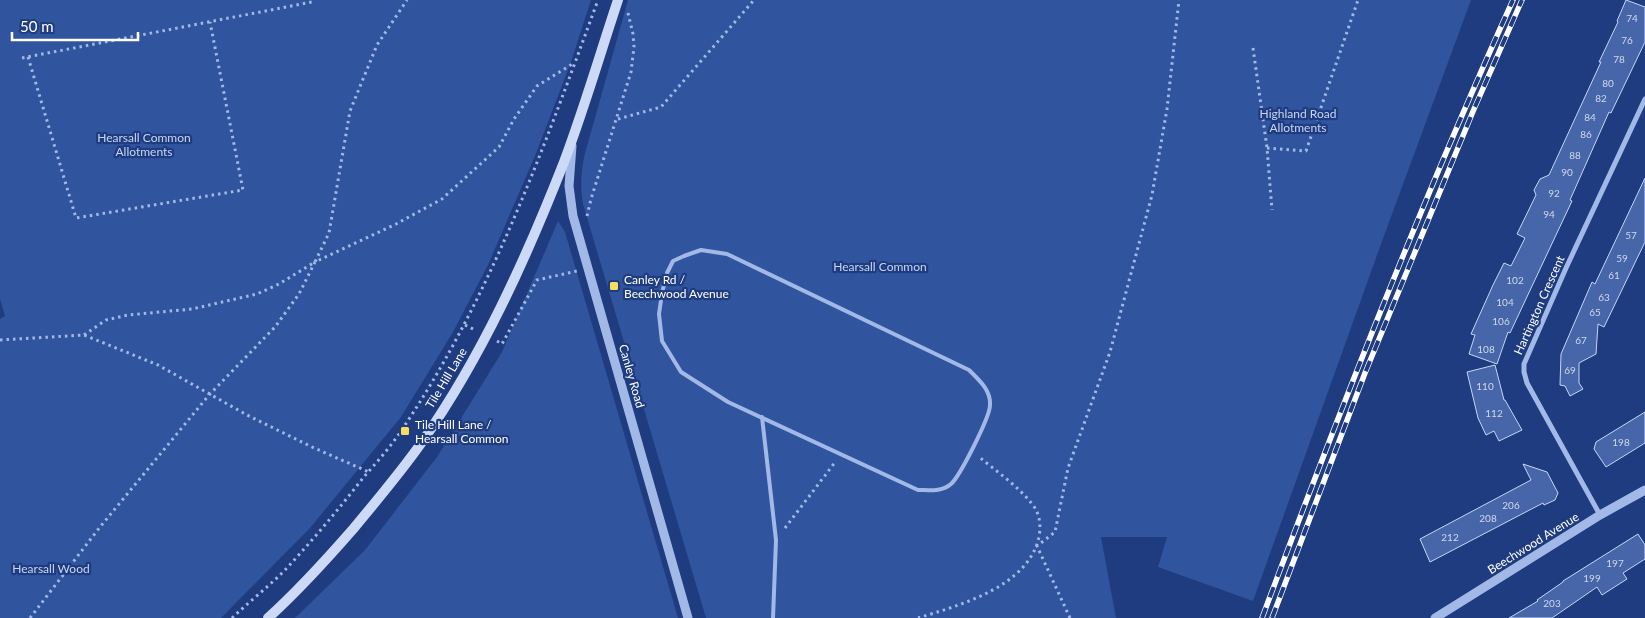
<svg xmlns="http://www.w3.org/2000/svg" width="1645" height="618" font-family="Lato,sans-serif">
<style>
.green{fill:#31549e}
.building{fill:#4666a9;stroke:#c6d6f6}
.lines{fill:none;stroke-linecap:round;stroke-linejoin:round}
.path{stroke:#a2b9e8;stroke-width:3;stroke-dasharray:2.5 4;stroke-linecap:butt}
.service{stroke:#a2b9e8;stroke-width:4}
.minor{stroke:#a2b9e8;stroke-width:5}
.tertiary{stroke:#a2b9e8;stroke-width:9}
.secondary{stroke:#ccdaf7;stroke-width:10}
.rail-casing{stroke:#fff;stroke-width:5.5}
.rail{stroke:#1e3c7f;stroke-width:4;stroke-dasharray:11;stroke-linecap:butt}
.poi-dot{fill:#f8de60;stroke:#1e3c7f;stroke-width:2}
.labels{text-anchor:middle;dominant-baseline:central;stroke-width:4.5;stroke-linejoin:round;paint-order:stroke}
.number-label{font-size:10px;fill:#d1d9ea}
.park-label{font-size:12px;fill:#c6d6f6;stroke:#1e3c7f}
.poi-label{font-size:12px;fill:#fff;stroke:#1e3c7f;text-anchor:start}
.street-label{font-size:12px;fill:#fff;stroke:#1e3c7f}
</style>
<rect width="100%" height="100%" fill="#1e3c7f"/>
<g class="green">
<polygon points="0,0 591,0 571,62 535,156 488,265 453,332 401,417 310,528 221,618 0,618 0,319 5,316 0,299"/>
<path d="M628,0H1471L1381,244L1253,601L1158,567L1167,537H1101L1116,618H706L583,204C580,187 581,174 584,157Z"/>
<polygon points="558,221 565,232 678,618 295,618 365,550 437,457 502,352"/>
</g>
<g class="building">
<polygon points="1626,0 1645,7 1645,42 1611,113 1609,112 1570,200 1572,201 1510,333 1508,332 1497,364 1469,354 1475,335 1471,334 1493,285 1504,263 1511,266 1525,238 1517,234 1536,195 1534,190 1540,179 1549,175 1601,62 1599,62 1618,22 1617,21"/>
<polygon points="1645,178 1645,242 1604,327 1598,324 1596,354 1579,363 1579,383 1583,389 1570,396 1565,386 1560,385 1561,354 1592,282 1595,284"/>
<polygon points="1495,365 1504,400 1505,400 1522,430 1499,441 1494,431 1486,435 1478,418 1467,372"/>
<polygon points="1645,412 1645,443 1606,467 1594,449 1596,442"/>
<polygon points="1523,464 1547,472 1558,493 1555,500 1544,505 1543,503 1430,562 1420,539 1531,480"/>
<polygon points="1638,534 1645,545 1645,559 1623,573 1627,579 1602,595 1597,587 1552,618 1509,618 1538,601 1537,600 1563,582 1563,581"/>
</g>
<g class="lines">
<g class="path">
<polyline points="1253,48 1267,148 1272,210"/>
<polyline points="28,57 76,218 243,190 210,22"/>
<polyline points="22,58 312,2 311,0"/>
<polyline points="618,119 661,107 754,0"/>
<polyline points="1267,148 1306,151 1358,0"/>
<polyline points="587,216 591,199 631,72 634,47 633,34 628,13"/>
<polyline points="465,325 475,330"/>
<polyline points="84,335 106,320 128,315 192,309 257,294 279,284 315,262 329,233 350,111 377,45 407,0"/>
<polyline points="0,340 84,335 158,365 247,415 314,448 369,472"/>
<polyline points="497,341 502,344 537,280 577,271"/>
<polyline points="785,528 836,461"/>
<polyline points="30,618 100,527 209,395 275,327 299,294 315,262 396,224 442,199 499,147 514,119 537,86 574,63"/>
<path d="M232,618C249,602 268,587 285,570C312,541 338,510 363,478C375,464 388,450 399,434C489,302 543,150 598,0"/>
<path d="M918,618C960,605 1028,587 1039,537C1041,525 1040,515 1033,505C1018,486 996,471 978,456"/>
<polyline points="1070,618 1037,546 1055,532 1068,468 1110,352 1152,195 1167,109 1179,0"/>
</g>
<g class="service">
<path d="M701,250L727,254L969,370C979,380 991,390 990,405C990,417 960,476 951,484C942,492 929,490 918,490L728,402L681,372L662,341L659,314L662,293L667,273L673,261L684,256Z"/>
<polyline points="762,417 776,540 773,618"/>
</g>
<polyline class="minor" points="1600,515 1527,383 1524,372 1524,364 1566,268 1645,99"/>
<g class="tertiary">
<polyline points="572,146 569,186 573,216 688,618"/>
<polyline points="1435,618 1600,515 1645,490"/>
</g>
<path class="secondary" d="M268,618C299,590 327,559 354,528C377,500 401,472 422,442C482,356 526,259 564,162C584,109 600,54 618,0"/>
<defs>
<g id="rail">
<path d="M1262,618C1340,410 1421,203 1513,0"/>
<polyline points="1272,618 1365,373 1474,109 1522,0"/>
</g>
</defs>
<use href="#rail" class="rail-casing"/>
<use href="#rail" class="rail"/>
</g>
<g class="poi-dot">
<rect x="609" y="281" width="10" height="10" rx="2.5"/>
<rect x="400" y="426" width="10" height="10" rx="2.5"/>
</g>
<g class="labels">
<g class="number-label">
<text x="1632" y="18">74</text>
<text x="1627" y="40">76</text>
<text x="1619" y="59">78</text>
<text x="1608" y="83">80</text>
<text x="1601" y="98">82</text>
<text x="1590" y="117">84</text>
<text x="1586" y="134">86</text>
<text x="1575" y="155">88</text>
<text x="1567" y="172">90</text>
<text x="1554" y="193">92</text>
<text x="1549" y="214">94</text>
<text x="1631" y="235">57</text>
<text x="1622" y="258">59</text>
<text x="1614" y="275">61</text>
<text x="1515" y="280">102</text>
<text x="1604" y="297">63</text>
<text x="1505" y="302">104</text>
<text x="1595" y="312">65</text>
<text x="1501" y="321">106</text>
<text x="1581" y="340">67</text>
<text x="1486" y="349">108</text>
<text x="1570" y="370">69</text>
<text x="1485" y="386">110</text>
<text x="1494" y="413">112</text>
<text x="1621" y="442">198</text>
<text x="1511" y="505">206</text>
<text x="1488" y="518">208</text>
<text x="1450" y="537">212</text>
<text x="1615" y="563">197</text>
<text x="1592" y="578">199</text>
<text x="1552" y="603">203</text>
</g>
<g class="park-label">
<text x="1298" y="113">Highland Road<tspan x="1298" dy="14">Allotments</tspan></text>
<text x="144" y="137">Hearsall Common<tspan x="144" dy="14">Allotments</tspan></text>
<text x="880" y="266">Hearsall Common</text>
<text x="51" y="568">Hearsall Wood</text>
</g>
<g class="poi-label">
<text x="624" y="279">Canley Rd /<tspan x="624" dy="14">Beechwood Avenue</tspan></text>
<text x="415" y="424">Tile Hill Lane /<tspan x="415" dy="14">Hearsall Common</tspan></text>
</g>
<g class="street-label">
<text transform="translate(1539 305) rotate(-66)">Hartington Crescent</text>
<text transform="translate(632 376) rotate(74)">Canley Road</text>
<text transform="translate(446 378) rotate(-59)">Tile Hill Lane</text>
<text transform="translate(1533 543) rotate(-32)">Beechwood Avenue</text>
</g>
</g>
<path d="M12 32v8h126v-8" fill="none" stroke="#ffffff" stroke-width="2.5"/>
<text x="20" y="32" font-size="15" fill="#ffffff" stroke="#1e3c7f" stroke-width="4" paint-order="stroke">50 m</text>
</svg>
